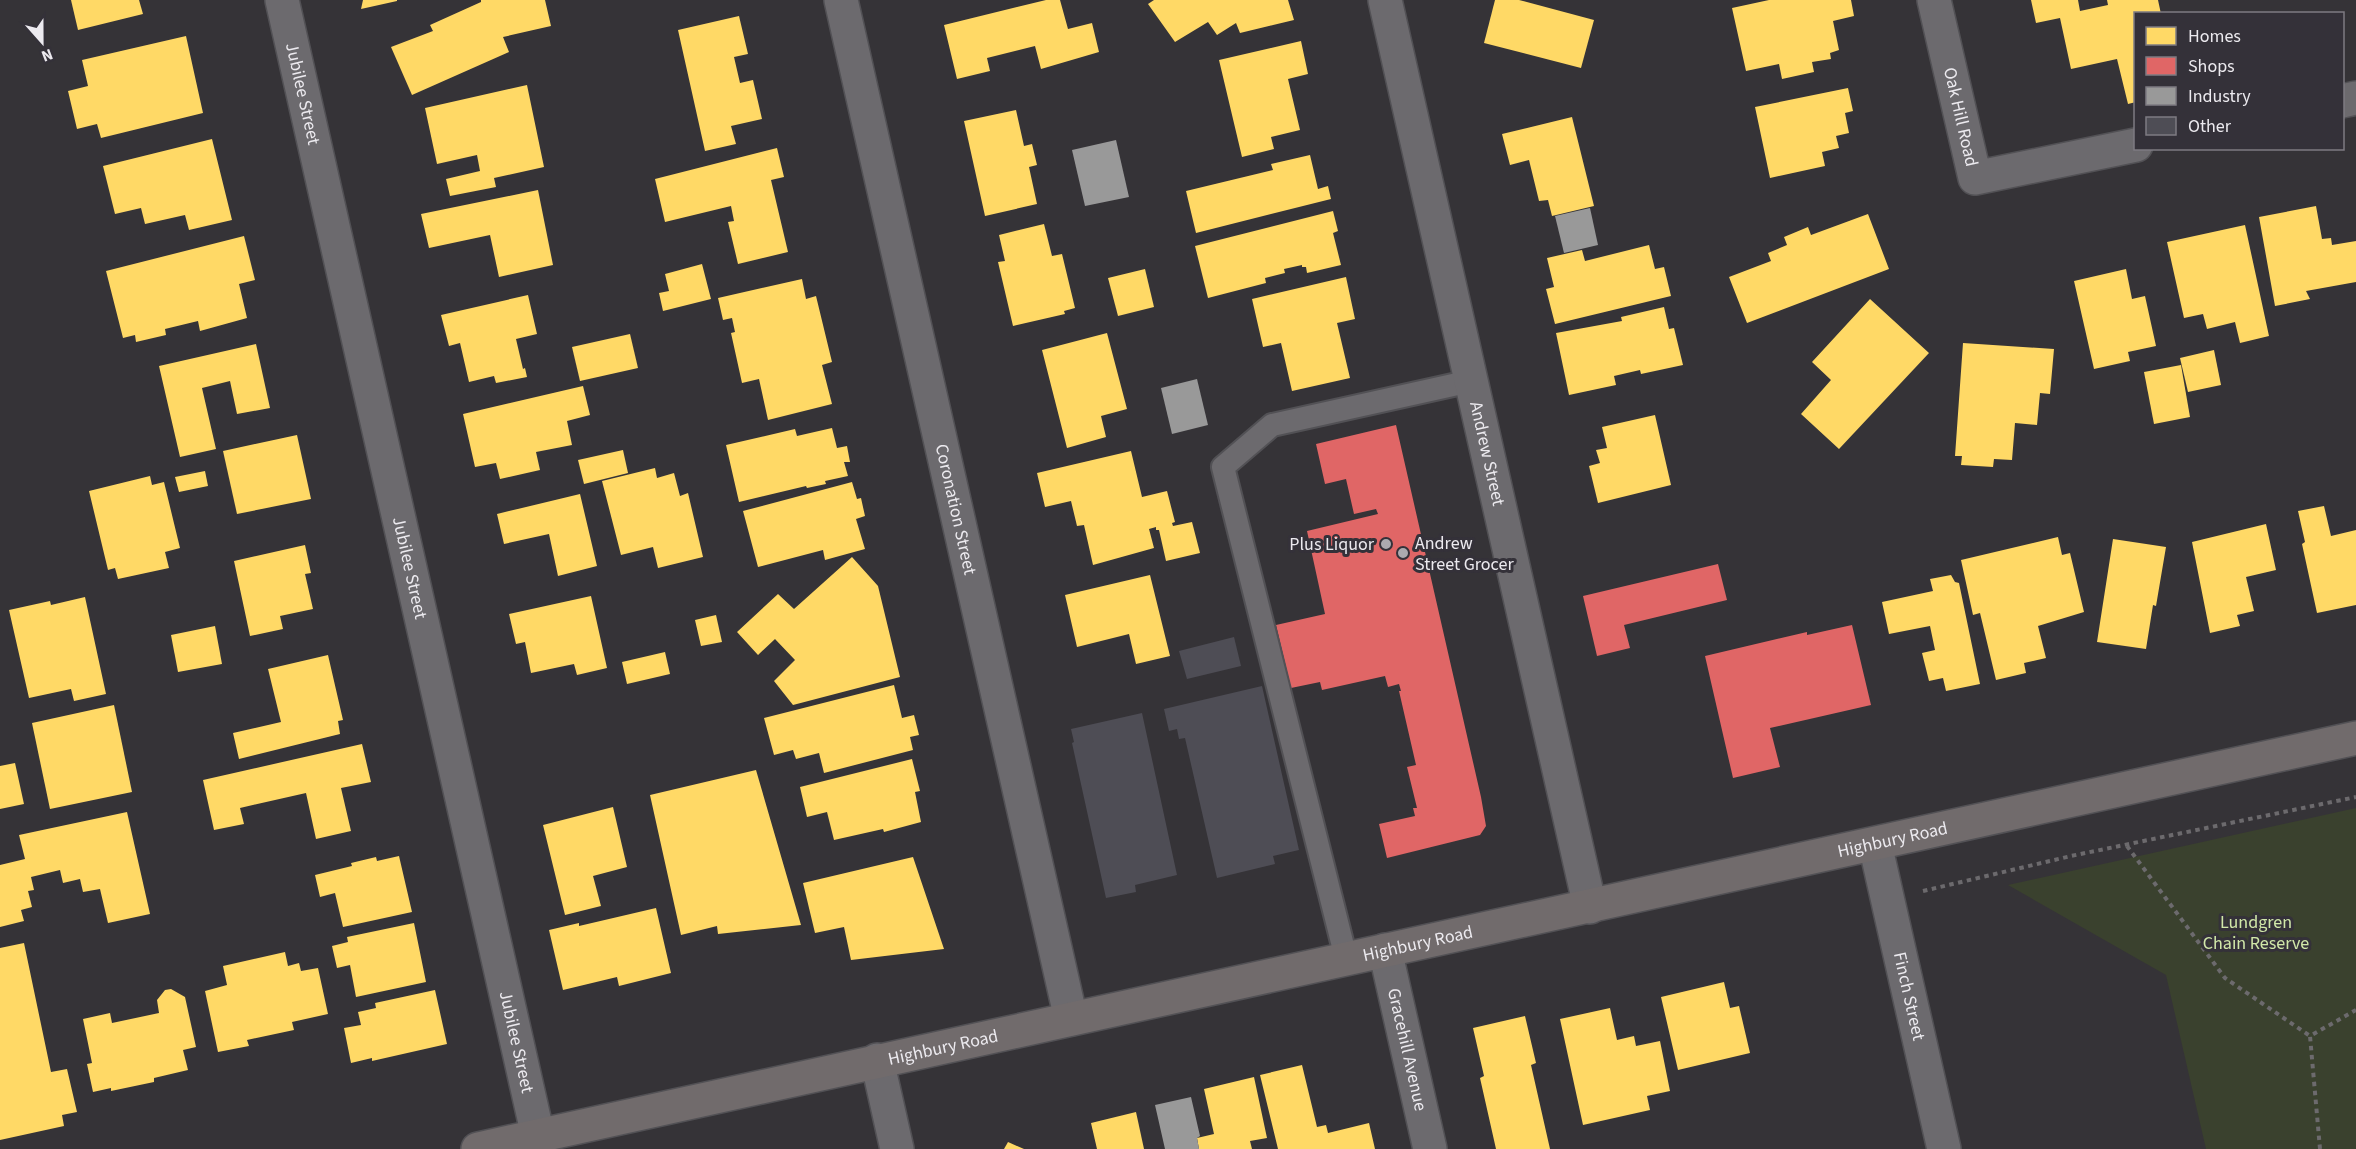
<svg xmlns="http://www.w3.org/2000/svg" width="2356" height="1149" font-family="'Source Sans 3',sans-serif">
<style>
.green{fill:#3a412e}
.homes{fill:#ffd966}
.shops{fill:#e06666}
.industry{fill:#999}
.building{fill:#4e4d55}
.lines{fill:none;stroke-linecap:round;stroke-linejoin:round}
.service-casing{stroke:#525155;stroke-width:26}
.minor-casing{stroke:#525155;stroke-width:36}
.primary-casing{stroke:#525155;stroke-width:36}
.path{stroke:#6c6a6d;stroke-width:4;stroke-dasharray:4.5 4.5;stroke-linecap:butt}
.service{stroke:#6c6a6e;stroke-width:22}
.minor{stroke:#6c6a6e;stroke-width:33}
.primary{stroke:#716b6c;stroke-width:33}
.poi-dot{fill:#acaaaf;stroke:#343139;stroke-width:2}
.labels{text-anchor:middle;dominant-baseline:central;stroke-width:6;stroke-linejoin:round;paint-order:stroke}
.street-label{font-size:18px;fill:#eceaef;stroke:#343139}
.poi-label{font-size:18px;fill:#eceaef;stroke:#343139;text-anchor:start}
.park-label{font-size:18px;fill:#d1e8a9;stroke:#343139}
</style>
<rect width="100%" height="100%" fill="#353337"/>
<polygon class="green" points="2356,808 2356,1149 2206,1149 2166,975 2008,885"/>
<g class="homes">
<polygon points="71,0 139,0 143,14 78,30"/>
<polygon points="363,0 397,0 397,1 361,9"/>
<polygon points="481,0 545,0 551,26 503,37 509,52 412,95 391,47 433,31 430,25 481,2"/>
<polygon points="1046,0 1060,0 1068,29 1092,23 1099,52 1041,69 1035,46 987,58 990,71 957,79 944,25"/>
<polygon points="1154,0 1288,0 1294,20 1240,33 1236,23 1217,35 1208,22 1175,42 1148,4"/>
<polygon points="1495,0 1519,0 1594,20 1581,68 1484,43"/>
<polygon points="1769,0 1851,0 1854,16 1833,21 1839,50 1830,53 1831,59 1812,62 1814,72 1782,79 1779,64 1746,71 1732,8"/>
<polygon points="2031,0 2078,0 2080,11 2108,5 2107,0 2158,0 2161,14 2136,14 2136,102 2128,104 2117,59 2071,69 2060,18 2036,23"/>
<polygon points="739,16 748,54 734,57 740,83 753,80 762,119 731,126 736,144 705,151 678,30"/>
<polygon points="186,36 203,113 101,138 97,124 77,129 68,91 88,86 82,60"/>
<polygon points="1301,41 1308,74 1288,79 1300,130 1271,137 1274,149 1242,157 1219,60"/>
<polygon points="527,85 544,167 494,178 496,187 450,196 446,179 480,171 477,155 437,164 425,108"/>
<polygon points="1848,88 1853,111 1845,113 1849,133 1836,136 1839,148 1822,152 1825,166 1770,178 1755,107"/>
<polygon points="1016,110 1024,146 1032,144 1037,165 1029,167 1037,204 985,216 964,121"/>
<polygon points="1572,117 1594,206 1552,216 1548,200 1539,201 1529,160 1510,165 1502,134"/>
<polygon points="212,139 232,220 189,230 185,215 145,224 141,208 115,214 103,166"/>
<polygon points="777,148 784,177 771,180 788,252 738,264 728,222 734,221 731,206 665,222 655,179"/>
<polygon points="1310,155 1318,189 1328,186 1331,199 1196,233 1186,191 1273,170 1271,164"/>
<polygon points="538,190 553,265 499,277 490,235 429,248 421,214"/>
<polygon points="2316,206 2322,239 2331,238 2332,245 2356,241 2356,282 2306,291 2310,299 2275,306 2259,217"/>
<polygon points="1333,211 1338,231 1333,233 1341,265 1307,273 1306,267 1302,267 1302,265 1284,269 1285,273 1265,278 1266,283 1208,298 1195,246"/>
<polygon points="1868,214 1889,269 1747,323 1729,277 1771,261 1768,253 1787,245 1784,237 1808,227 1811,235"/>
<polygon points="1044,224 1052,256 1062,254 1075,308 1064,311 1065,314 1013,326 998,262 1005,261 999,235"/>
<polygon points="2245,225 2269,336 2240,343 2235,322 2207,329 2203,314 2184,318 2167,242"/>
<polygon points="244,236 255,280 239,284 247,318 200,331 198,321 165,329 166,335 136,342 135,335 123,338 106,271"/>
<polygon points="1649,245 1655,269 1664,267 1671,296 1555,324 1546,289 1554,287 1547,258 1582,250 1585,261"/>
<polygon points="702,264 711,299 663,311 659,293 669,291 665,274"/>
<polygon points="1145,269 1154,307 1118,316 1108,278"/>
<polygon points="2126,269 2132,299 2145,296 2156,346 2128,352 2130,361 2094,369 2074,281"/>
<polygon points="1346,277 1355,319 1337,323 1350,378 1292,391 1281,343 1263,347 1252,299"/>
<polygon points="802,279 806,299 816,296 832,362 822,365 832,404 768,420 759,379 742,383 731,333 735,332 732,318 723,320 718,298"/>
<polygon points="528,295 537,334 516,339 523,369 525,368 527,377 496,383 494,376 469,382 460,343 449,346 441,315"/>
<polygon points="1870,299 1929,353 1839,449 1801,414 1831,380 1812,362"/>
<polygon points="1664,307 1669,329 1674,328 1683,365 1641,374 1640,370 1614,376 1616,385 1569,395 1556,333 1622,321 1621,317"/>
<polygon points="1107,333 1127,409 1101,416 1106,437 1067,448 1042,350"/>
<polygon points="630,334 638,368 580,381 572,347"/>
<polygon points="1963,343 2054,349 2050,394 2040,393 2037,425 2015,423 2012,460 1994,459 1993,467 1961,465 1962,456 1955,456"/>
<polygon points="256,344 270,408 237,414 230,381 202,388 216,449 180,457 159,366"/>
<polygon points="2214,350 2221,385 2188,392 2180,358"/>
<polygon points="2181,365 2190,417 2154,424 2144,372"/>
<polygon points="583,386 590,415 567,421 572,445 536,452 540,470 500,479 496,463 475,467 463,414"/>
<polygon points="1655,415 1671,485 1598,503 1589,466 1600,463 1596,450 1607,448 1602,427"/>
<polygon points="832,428 837,448 847,446 850,462 844,462 848,476 825,481 826,484 807,488 806,486 739,502 726,445 795,429 797,436"/>
<polygon points="297,435 311,499 237,514 223,451"/>
<polygon points="623,450 628,473 584,484 578,460"/>
<polygon points="1131,451 1142,497 1167,491 1175,522 1172,523 1173,526 1192,522 1200,553 1166,561 1159,530 1156,530 1156,527 1149,529 1154,548 1093,565 1084,525 1077,526 1071,501 1045,507 1037,473"/>
<polygon points="655,468 657,478 674,473 680,496 688,493 703,557 658,568 653,547 621,555 602,481"/>
<polygon points="205,471 208,486 179,492 175,477"/>
<polygon points="150,476 152,485 164,482 180,548 165,552 169,568 118,579 115,568 108,570 89,491"/>
<polygon points="852,482 857,499 861,498 865,516 856,519 865,549 825,560 823,550 758,567 743,511"/>
<polygon points="580,494 597,566 558,576 549,534 504,544 497,514"/>
<polygon points="2324,506 2331,536 2356,530 2356,605 2317,613 2302,544 2305,542 2298,511"/>
<polygon points="2266,524 2276,570 2246,577 2254,611 2237,615 2240,626 2210,633 2192,542"/>
<polygon points="2058,537 2062,555 2070,553 2084,612 2038,626 2046,658 2024,663 2026,673 1996,680 1980,613 1973,615 1961,560"/>
<polygon points="2113,539 2166,547 2156,606 2153,605 2146,649 2097,642"/>
<polygon points="305,545 311,573 305,574 313,609 280,616 283,629 250,636 234,561"/>
<polygon points="852,557 878,586 900,677 793,705 774,681 795,660 775,639 758,655 737,632 778,594 794,609"/>
<polygon points="1150,575 1170,656 1136,664 1129,634 1077,647 1065,595"/>
<polygon points="1951,575 1955,582 1959,583 1980,684 1946,691 1943,678 1929,681 1922,653 1935,650 1930,626 1889,634 1882,602 1933,591 1930,579"/>
<polygon points="591,596 607,668 577,675 574,664 531,673 525,642 516,644 509,614"/>
<polygon points="85,597 106,694 74,701 71,689 29,698 9,610 50,601 51,605"/>
<polygon points="716,615 722,642 701,646 695,620"/>
<polygon points="215,626 222,664 178,672 171,635"/>
<polygon points="665,652 670,674 627,684 622,662"/>
<polygon points="328,655 343,720 338,721 340,734 239,759 233,733 281,722 268,669"/>
<polygon points="894,685 902,718 914,715 919,735 910,737 913,750 824,773 819,753 796,759 793,750 774,755 764,718"/>
<polygon points="114,705 132,792 50,809 32,723"/>
<polygon points="362,744 371,782 341,788 351,831 316,839 306,793 240,808 244,824 214,830 203,780"/>
<polygon points="912,759 920,791 915,792 921,822 884,832 883,829 834,840 827,812 807,817 800,787"/>
<polygon points="15,763 24,804 0,809 0,766"/>
<polygon points="756,770 801,925 718,934 717,926 681,935 650,795"/>
<polygon points="613,807 627,867 593,876 601,906 565,915 543,825"/>
<polygon points="127,812 150,914 108,923 100,889 83,892 80,879 63,883 60,870 31,877 34,890 28,891 32,907 21,910 24,921 0,927 0,865 25,859 19,835"/>
<polygon points="399,856 412,912 343,927 335,893 320,897 315,875 352,866 351,863 376,857 377,861"/>
<polygon points="913,857 944,949 851,960 844,927 815,933 803,883"/>
<polygon points="656,908 671,973 619,986 617,977 563,990 549,930 579,923 579,926"/>
<polygon points="414,923 426,982 356,997 350,965 337,968 332,946 348,942 347,937"/>
<polygon points="24,943 51,1072 67,1069 77,1112 62,1115 64,1126 0,1140 0,948"/>
<polygon points="285,952 288,966 299,963 301,971 318,968 328,1014 292,1022 294,1030 247,1040 249,1046 218,1052 205,991 227,985 223,966"/>
<polygon points="1724,982 1730,1008 1739,1006 1750,1053 1678,1070 1661,997"/>
<polygon points="171,989 185,997 196,1047 183,1050 188,1070 154,1078 154,1082 111,1091 111,1088 93,1092 87,1064 92,1063 83,1019 110,1013 112,1023 159,1013 157,1000 165,990"/>
<polygon points="435,990 447,1044 372,1061 372,1058 351,1063 344,1028 361,1025 358,1012 376,1008 375,1003"/>
<polygon points="1610,1008 1617,1040 1634,1036 1636,1046 1660,1041 1670,1091 1647,1096 1650,1110 1583,1125 1560,1019"/>
<polygon points="1525,1016 1536,1063 1531,1065 1550,1149 1496,1149 1480,1078 1484,1076 1473,1028"/>
<polygon points="1302,1065 1317,1127 1326,1125 1328,1133 1369,1123 1375,1149 1278,1149 1260,1075"/>
<polygon points="1254,1077 1267,1138 1250,1141 1252,1149 1199,1149 1197,1138 1214,1134 1204,1089"/>
<polygon points="1136,1112 1144,1149 1097,1149 1091,1123"/>
<polygon points="1008,1142 1024,1149 1004,1149"/>
</g>
<g class="shops">
<polygon points="1396,425 1481,797 1486,826 1480,835 1387,858 1379,824 1415,816 1413,808 1417,808 1407,767 1416,765 1399,691 1401,691 1399,684 1388,687 1385,676 1322,690 1320,682 1291,688 1276,625 1325,614 1307,531 1378,514 1376,509 1354,514 1346,479 1325,484 1316,444"/>
<polygon points="1718,564 1727,600 1624,625 1630,648 1597,656 1583,596"/>
<polygon points="1852,625 1871,705 1770,728 1780,767 1733,778 1705,656 1807,632 1807,635"/>
</g>
<g class="industry">
<polygon points="1116,140 1129,197 1085,206 1072,150"/>
<polygon points="1590,208 1598,245 1564,253 1555,216"/>
<polygon points="1197,379 1208,425 1172,434 1161,388"/>
<polygon points="1191,1097 1200,1136 1197,1138 1199,1149 1165,1149 1155,1105"/>
</g>
<g class="building">
<polygon points="1234,637 1241,666 1187,679 1179,651"/>
<polygon points="1262,686 1299,850 1273,856 1275,864 1217,878 1185,738 1179,739 1177,729 1169,731 1164,709"/>
<polygon points="1142,713 1177,875 1135,885 1136,892 1106,898 1072,743 1074,742 1071,729"/>
</g>
<g class="lines">
<defs>
<polyline id="service" points="1346,958 1223,467 1272,425 1471,381"/>
<g id="minor">
<path id="s1" d="M282,0L538,1136"/>
<path id="s2" d="M841,0L1071,1019"/>
<path id="s3" d="M1385,0L1590,907"/>
<path id="s4" d="M1934,0L1975,178L2136,145"/>
<polyline points="2342,101 2356,98"/>
<path id="s5" d="M1875,844L1944,1149"/>
<path id="s6" d="M1385,950L1430,1149"/>
<polyline points="877,1060 897,1149"/>
</g>
<g id="primary">
<path id="s7" d="M478,1149L2356,738"/>
</g>
</defs>
<use href="#service" class="service-casing"/>
<use href="#minor" class="minor-casing"/>
<use href="#primary" class="primary-casing"/>
<g class="path">
<polyline points="2127,846 2225,978 2310,1036"/>
<polyline points="1923,891 2071,856 2356,797"/>
<polyline points="2320,1149 2310,1036 2356,1010"/>
</g>
<use href="#service" class="service"/>
<use href="#minor" class="minor"/>
<use href="#primary" class="primary"/>
</g>
<g class="poi-dot">
<circle cx="1386" cy="544" r="6"/>
<circle cx="1403" cy="553" r="6"/>
</g>
<g class="labels">
<g class="street-label">
<text stroke="none"><textPath href="#s1" startOffset="96">Jubilee Street</textPath></text>
<text stroke="none"><textPath href="#s4" startOffset="120">Oak Hill Road</textPath></text>
<text stroke="none"><textPath href="#s3" startOffset="465">Andrew Street</textPath></text>
<text stroke="none"><textPath href="#s2" startOffset="522">Coronation Street</textPath></text>
<text stroke="none"><textPath href="#s1" startOffset="582">Jubilee Street</textPath></text>
<text stroke="none"><textPath href="#s7" startOffset="1448">Highbury Road</textPath></text>
<text stroke="none"><textPath href="#s7" startOffset="962">Highbury Road</textPath></text>
<text stroke="none"><textPath href="#s5" startOffset="156">Finch Street</textPath></text>
<text stroke="none"><textPath href="#s1" startOffset="1068">Jubilee Street</textPath></text>
<text stroke="none"><textPath href="#s7" startOffset="476">Highbury Road</textPath></text>
<text stroke="none"><textPath href="#s6" startOffset="102">Gracehill Avenue</textPath></text>
</g>
<g class="poi-label">
<text x="1415" y="543">Andrew<tspan x="1415" dy="21">Street Grocer</tspan></text>
<text x="1374" y="544" text-anchor="end">Plus Liquor</text>
</g>
<g class="park-label">
<text x="2256" y="922">Lundgren<tspan x="2256" dy="21">Chain Reserve</tspan></text>
</g>
</g>
<rect x="2134" y="12" width="210" height="138" fill="#343139" stroke="#7e7b82" stroke-width="1.5"/>
<rect x="2146" y="27" width="30" height="18" fill="#ffd966" stroke="#7e7b82" stroke-width="1.5"/>
<text x="2188" y="42" font-size="18" fill="#eceaef">Homes</text>
<rect x="2146" y="57" width="30" height="18" fill="#e06666" stroke="#7e7b82" stroke-width="1.5"/>
<text x="2188" y="72" font-size="18" fill="#eceaef">Shops</text>
<rect x="2146" y="87" width="30" height="18" fill="#999999" stroke="#7e7b82" stroke-width="1.5"/>
<text x="2188" y="102" font-size="18" fill="#eceaef">Industry</text>
<rect x="2146" y="117" width="30" height="18" fill="#4e4d55" stroke="#7e7b82" stroke-width="1.5"/>
<text x="2188" y="132" font-size="18" fill="#eceaef">Other</text>
<g transform="translate(42 42) rotate(159)" stroke="#343139" stroke-width="4.5" paint-order="stroke">
<path d="M0-4.5L10 22L0 15L-10 22Z" fill="#eceaef"/>
<text y="-9" font-size="16" font-weight="bold" text-anchor="middle" fill="#eceaef">N</text>
</g>
</svg>
